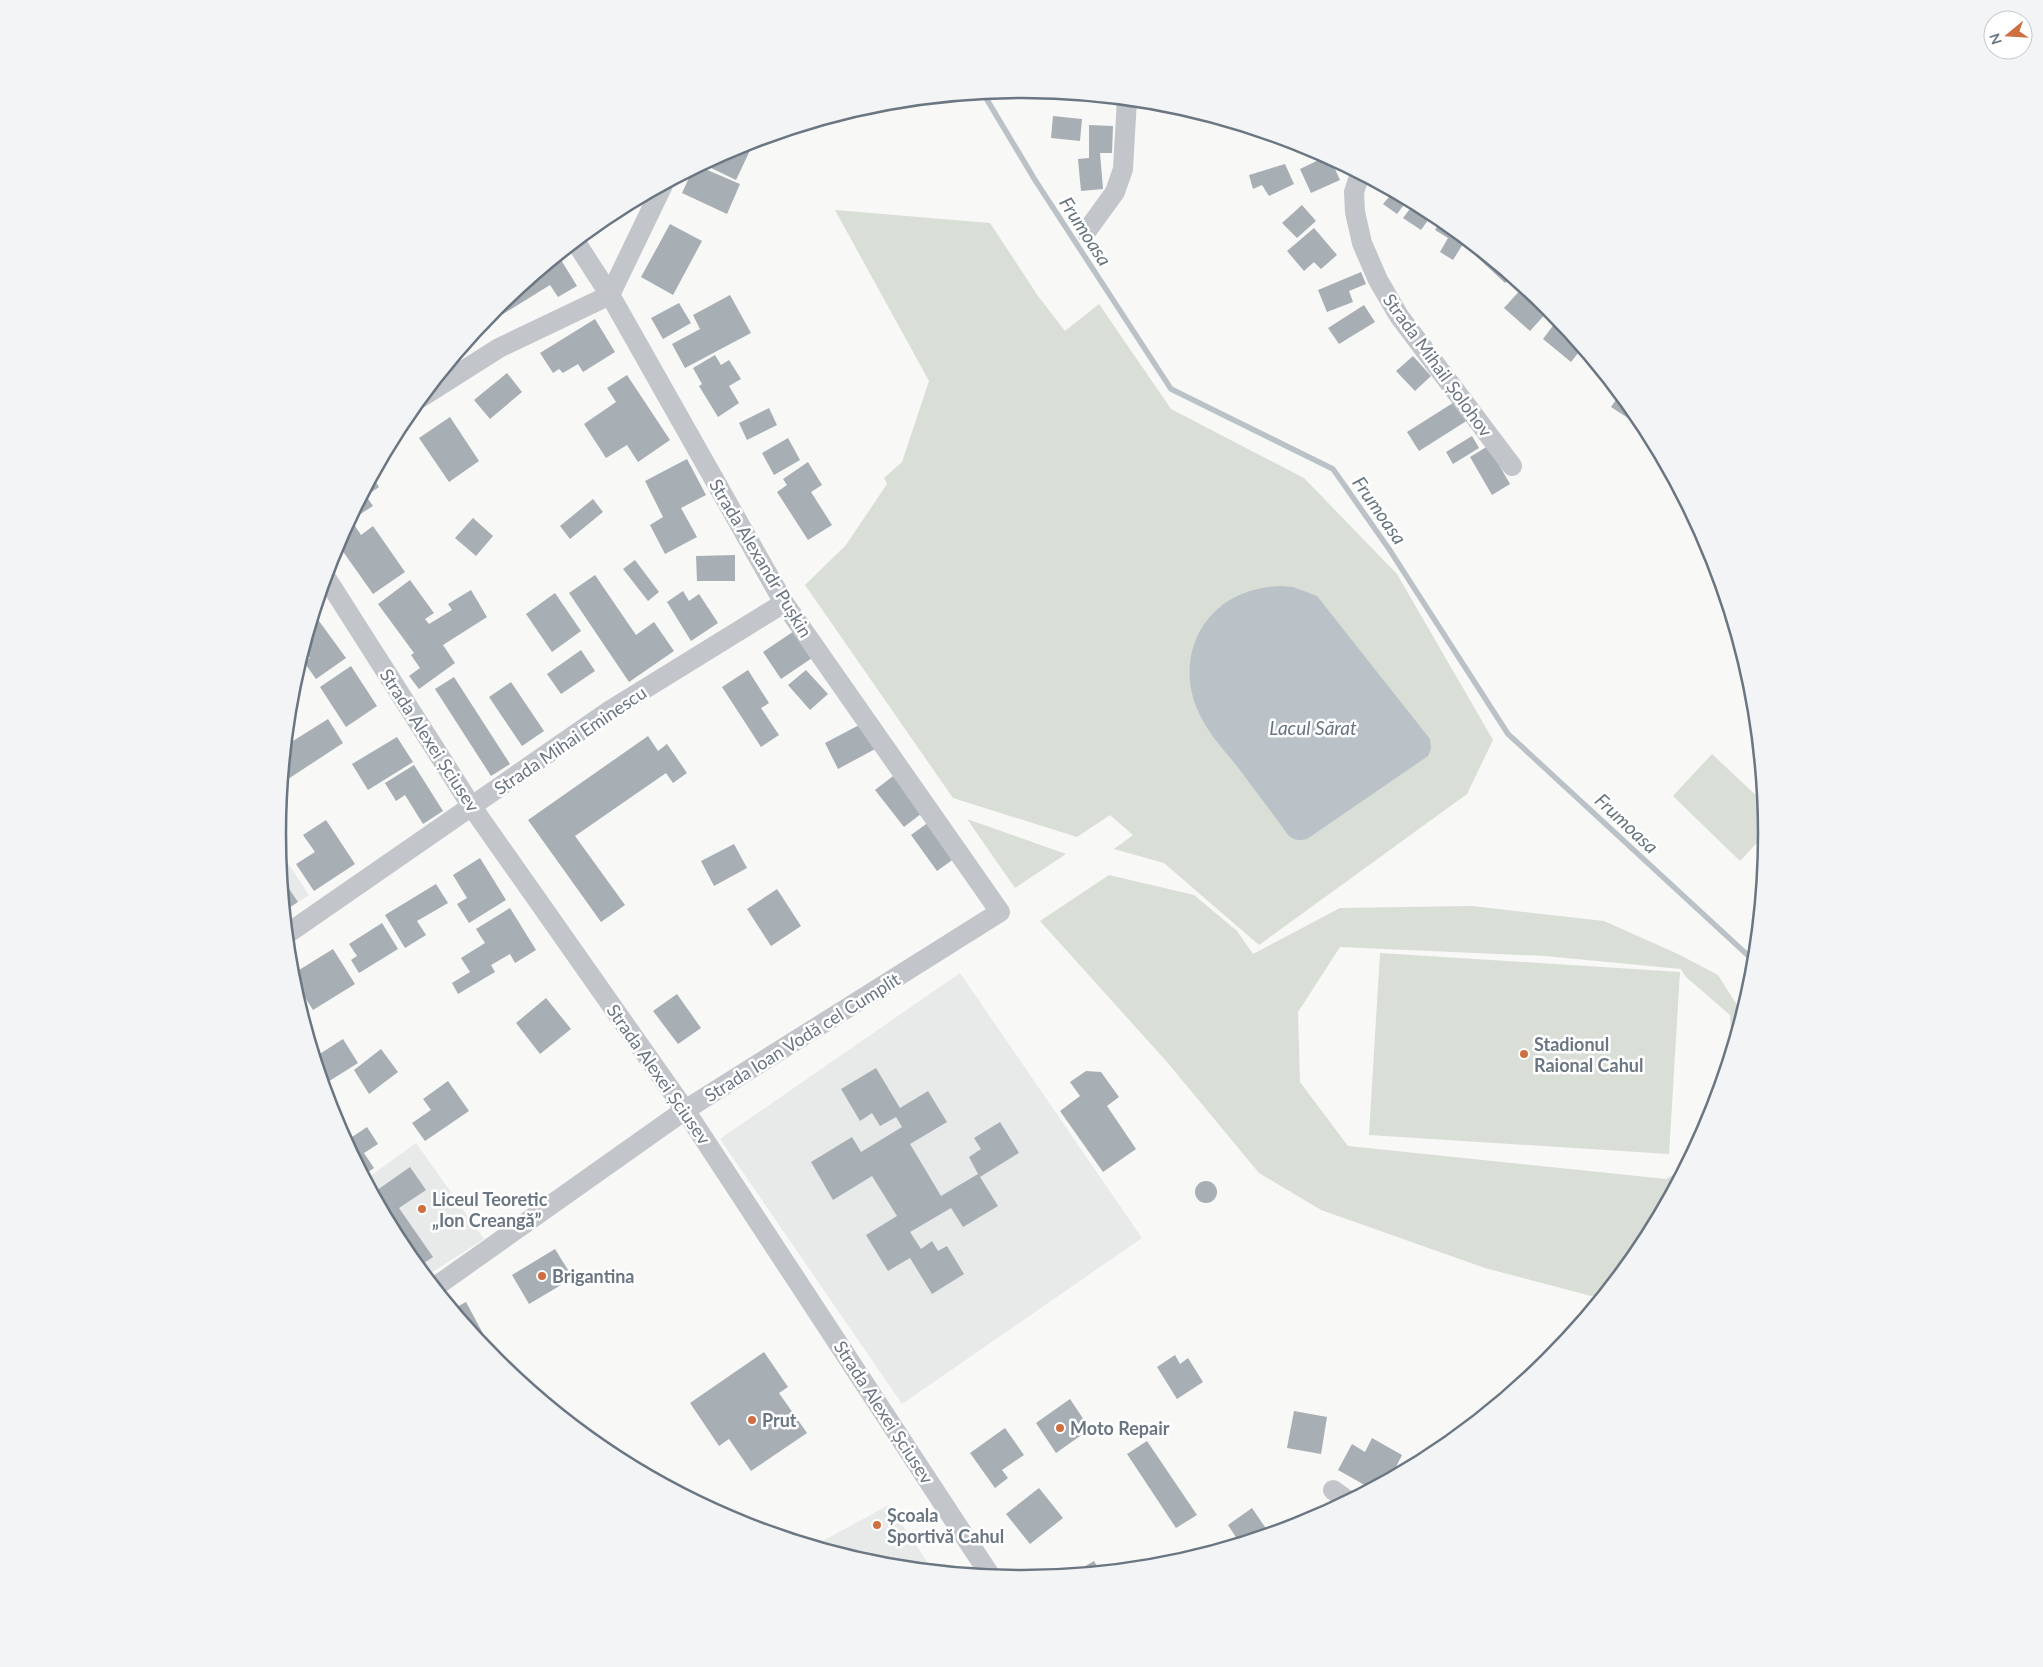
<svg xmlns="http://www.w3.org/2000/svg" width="2043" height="1667" font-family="Lato,sans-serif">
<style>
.built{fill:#e8eae9}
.green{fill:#d9ded7}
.water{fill:#bac2c7}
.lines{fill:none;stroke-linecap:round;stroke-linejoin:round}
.stream{stroke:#bac2c7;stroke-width:5.5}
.building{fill:#a7aeb4}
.minor{stroke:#c2c5c9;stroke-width:20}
.poi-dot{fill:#cd6f41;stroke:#fff;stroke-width:2}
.labels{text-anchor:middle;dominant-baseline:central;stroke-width:5;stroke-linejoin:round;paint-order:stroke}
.street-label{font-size:18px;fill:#6b7683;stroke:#fff}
.poi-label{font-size:18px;font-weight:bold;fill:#6b7683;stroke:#fff;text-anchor:start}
.water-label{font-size:19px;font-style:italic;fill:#67767e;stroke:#fff}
.rim{fill:none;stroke:#6b7683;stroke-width:2.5}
</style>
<rect width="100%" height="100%" fill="#f8f8f6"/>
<g class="built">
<polygon points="278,848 309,895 284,911"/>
<polygon points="960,973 1142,1238 902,1404 720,1139"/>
<polygon points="416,1143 484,1239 426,1276 402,1247 366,1179"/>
<polygon points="889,1505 932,1569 876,1564 815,1545"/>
</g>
<g class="green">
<polygon points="835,210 990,223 1038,296 1065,331 1099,304 1171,409 1304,478 1397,574 1493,740 1467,794 1259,945 1164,863 1114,849 1133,835 1110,815 1077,837 953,798 805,585 846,545 887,484 884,478 902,462 929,381"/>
<polygon points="1712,754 1763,802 1766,833 1740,861 1673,796"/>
<polygon points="967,819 1066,854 1015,888"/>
<polygon points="1109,875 1194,895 1237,931 1253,954 1340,908 1472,906 1604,921 1678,954 1718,975 1742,1013 1732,1044 1730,1015 1686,977 1681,969 1545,956 1340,947 1298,1012 1300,1082 1348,1146 1666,1179 1683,1169 1641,1247 1601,1296 1591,1296 1485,1268 1321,1210 1259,1173 1167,1062 1040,921"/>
<polygon points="1380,953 1680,972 1669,1154 1369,1135"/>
</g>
<path class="water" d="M1282,586L1293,587L1317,596L1430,739L1431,749L1428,756L1307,839C1298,841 1294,840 1288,835C1271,811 1253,788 1236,765C1224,750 1210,735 1202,719C1184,687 1185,648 1208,619C1227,596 1252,587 1282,586Z"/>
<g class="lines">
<polyline class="stream" points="983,93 1035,180 1171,389 1333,469 1389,549 1508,734 1754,961"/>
</g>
<g class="building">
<polygon points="1053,116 1082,119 1080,141 1051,138"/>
<polygon points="1089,125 1113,126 1112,153 1100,153 1103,189 1081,191 1078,159 1089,158"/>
<polygon points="755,140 736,180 705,165 707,161 737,145"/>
<polygon points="1304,145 1307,146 1320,153 1306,155"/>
<polygon points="1327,156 1330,158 1340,180 1311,193 1300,169"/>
<polygon points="1285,164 1294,184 1269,196 1262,185 1253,189 1249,175"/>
<polygon points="698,166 740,184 727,214 682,193 693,169"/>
<polygon points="1383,187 1433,213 1421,230 1403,218 1412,206 1406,202 1397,214 1383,204 1389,197 1380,191"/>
<polygon points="631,202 600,225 598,223 608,214"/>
<polygon points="1302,205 1316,221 1297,238 1282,223"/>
<polygon points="1442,220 1466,239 1453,260 1440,252 1448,238 1435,230"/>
<polygon points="670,224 702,241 673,295 641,277"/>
<polygon points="1314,228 1337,255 1321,269 1314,262 1304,271 1287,251"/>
<polygon points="1481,251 1511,277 1505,283 1476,256"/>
<polygon points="558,255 577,286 558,297 550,285 503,314 497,305"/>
<polygon points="1361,272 1366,284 1349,291 1353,302 1327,312 1318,290"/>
<polygon points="1523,287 1549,310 1530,331 1504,308"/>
<polygon points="730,295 751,333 685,368 672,344 700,329 693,315"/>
<polygon points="679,303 691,323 663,339 651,318"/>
<polygon points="1364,305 1375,322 1339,344 1328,328"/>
<polygon points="489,314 492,320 475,332 475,331"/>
<polygon points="595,319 615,352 583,372 578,364 563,373 559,369 553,373 540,353"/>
<polygon points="1558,319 1582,348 1571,362 1543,339"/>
<polygon points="715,355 721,365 729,360 741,379 729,386 739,403 718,417 699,386 702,384 693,368"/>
<polygon points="1413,356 1431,376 1415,391 1396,371"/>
<polygon points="507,373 522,392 490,419 474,400"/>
<polygon points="627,375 670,440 638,462 627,445 606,458 584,424 616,402 607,388"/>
<polygon points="1620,394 1635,413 1631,420 1611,407"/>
<polygon points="1456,401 1468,420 1419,451 1407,432"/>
<polygon points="769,408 777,425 747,440 739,423"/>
<polygon points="450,417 479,461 449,482 419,438"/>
<polygon points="1472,436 1479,448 1453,464 1446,452"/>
<polygon points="788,438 800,460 774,475 762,453"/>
<polygon points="1488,446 1510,484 1492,495 1470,457"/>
<polygon points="687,459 706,495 681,508 697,537 665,554 650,525 663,517 645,481"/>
<polygon points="808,462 822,485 811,492 832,525 808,540 777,492 787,485 783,479"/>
<polygon points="372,476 379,487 366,496 373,506 351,520 361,535 373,526 405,572 373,594 337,543"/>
<polygon points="593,499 603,512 570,539 560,526"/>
<polygon points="473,518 493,536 476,556 455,538"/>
<polygon points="735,555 735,581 697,581 696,556"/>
<polygon points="635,560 659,592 648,601 623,569"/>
<polygon points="595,575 636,635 654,622 674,651 629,682 569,593"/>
<polygon points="410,580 434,613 425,619 429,624 452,610 448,604 471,590 487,617 443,645 455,663 419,689 409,676 420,668 411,655 414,653 378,604"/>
<polygon points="683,591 689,601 699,594 718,623 691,641 667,602"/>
<polygon points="555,593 581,631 552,652 526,614"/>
<polygon points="319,621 346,658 316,679 304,662 310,658 303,648 309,628"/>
<polygon points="800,627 818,654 781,679 763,652"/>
<polygon points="581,650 595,671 561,694 547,674"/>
<polygon points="351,666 377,706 346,727 320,687"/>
<polygon points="748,670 769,703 761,708 779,735 761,747 722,687"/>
<polygon points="806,670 828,694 810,710 788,685"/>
<polygon points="454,677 510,764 491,776 435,689"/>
<polygon points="511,682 544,731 522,746 489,697"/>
<polygon points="328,719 343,743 282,783 285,746"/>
<polygon points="863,723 877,748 838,769 825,743"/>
<polygon points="648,736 658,751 667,744 687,773 673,783 666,773 575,836 625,905 601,922 528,820"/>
<polygon points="397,737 413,762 368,790 352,764"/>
<polygon points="414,765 443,811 423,824 405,795 396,801 385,783"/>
<polygon points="897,773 926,810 904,827 875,790"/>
<polygon points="326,820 355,864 314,891 296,864 315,852 303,835"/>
<polygon points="929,822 955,858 937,871 911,835"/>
<polygon points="734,844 747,868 714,886 701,861"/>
<polygon points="480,858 506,900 469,923 457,904 467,898 453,875"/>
<polygon points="281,877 298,902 284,911 283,898"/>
<polygon points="436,884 448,903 417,921 426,935 405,948 385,915"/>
<polygon points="777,889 801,926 771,946 747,909"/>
<polygon points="510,908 536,950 515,963 510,954 491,965 495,972 458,994 452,983 470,972 461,958 485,943 476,929"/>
<polygon points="382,923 398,949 359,973 351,960 357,956 349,944"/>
<polygon points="333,949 355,984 313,1010 291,975"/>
<polygon points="677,994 701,1028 678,1044 653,1011"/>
<polygon points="546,998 571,1029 540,1054 516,1023"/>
<polygon points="343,1039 358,1063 323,1085 315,1057"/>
<polygon points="381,1049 398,1072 369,1094 354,1070"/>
<polygon points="876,1068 900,1108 928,1091 947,1122 910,1144 941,1196 978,1174 969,1157 981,1149 974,1138 1000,1122 1019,1153 980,1177 998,1206 963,1227 951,1208 910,1232 921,1249 932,1241 938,1251 947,1246 964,1274 932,1294 910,1258 888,1271 866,1235 897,1216 872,1176 833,1200 811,1162 852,1137 861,1152 902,1127 896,1117 880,1126 872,1113 860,1121 841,1089"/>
<polygon points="1086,1071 1101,1072 1119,1097 1107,1106 1136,1149 1103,1172 1060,1111 1080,1096 1070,1082"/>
<polygon points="448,1081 469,1111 425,1141 412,1123 431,1110 423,1099"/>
<polygon points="329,1102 352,1137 367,1127 378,1144 364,1153 374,1168 364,1175 333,1118"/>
<polygon points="410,1167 426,1190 399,1208 433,1257 418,1267 402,1247 373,1193"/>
<circle cx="1206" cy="1192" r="11"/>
<polygon points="555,1249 573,1278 529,1304 512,1275"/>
<polygon points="466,1302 493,1352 490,1354 453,1309"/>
<polygon points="764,1352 788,1387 779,1393 807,1433 751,1471 729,1439 719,1446 690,1403"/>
<polygon points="1175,1355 1180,1364 1188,1358 1203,1382 1177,1399 1157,1367"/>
<polygon points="1070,1399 1090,1429 1056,1453 1036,1423"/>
<polygon points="1294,1411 1327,1417 1321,1454 1287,1448"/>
<polygon points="1005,1428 1024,1455 1002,1470 1008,1478 995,1488 970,1453"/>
<polygon points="1372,1438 1402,1455 1391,1477 1370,1488 1338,1470 1352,1444 1365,1452"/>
<polygon points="1147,1441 1197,1515 1176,1528 1127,1454"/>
<polygon points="1039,1488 1063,1518 1030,1544 1006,1514"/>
<polygon points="1252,1508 1269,1533 1239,1542 1228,1525"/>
<polygon points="1094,1561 1100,1571 1076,1573 1075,1572"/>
</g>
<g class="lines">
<g class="minor">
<polyline points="1360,174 1354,192 1355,212 1362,243 1378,280 1399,316 1512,466"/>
<polyline points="1086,232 1115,192 1123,169 1127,99"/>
<polyline points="420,398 499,348 610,295 663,185"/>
<polyline points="325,576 472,807 685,1110 990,1575"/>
<polyline points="287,934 609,711 784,603"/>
<polyline points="435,1287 685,1110 1000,912 784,603 610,295 575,241"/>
<polyline points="1333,1490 1347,1500"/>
</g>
</g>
<g class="poi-dot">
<circle cx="1524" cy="1054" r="5"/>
<circle cx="422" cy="1209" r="5"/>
<circle cx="542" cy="1276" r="5"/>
<circle cx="752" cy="1420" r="5"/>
<circle cx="1060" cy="1428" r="5"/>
<circle cx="877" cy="1525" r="5"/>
</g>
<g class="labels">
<g class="street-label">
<text transform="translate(1438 365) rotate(54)">Strada Mihail Șolohov</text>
<text transform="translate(761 558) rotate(59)">Strada Alexandr Pușkin</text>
<text transform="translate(430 740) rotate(57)">Strada Alexei Șciusev</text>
<text transform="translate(570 740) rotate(-34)">Strada Mihai Eminescu</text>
<text transform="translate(802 1037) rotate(-32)">Strada Ioan Vodă cel Cumplit</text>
<text transform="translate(659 1074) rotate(55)">Strada Alexei Șciusev</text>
<text transform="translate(884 1412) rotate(57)">Strada Alexei Șciusev</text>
</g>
<g class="poi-label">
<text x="1534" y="1044">Stadionul<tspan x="1534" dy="21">Raional Cahul</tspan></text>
<text x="432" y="1199">Liceul Teoretic<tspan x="432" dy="21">„Ion Creangă”</tspan></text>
<text x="552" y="1276">Brigantina</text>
<text x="762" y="1420">Prut</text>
<text x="1070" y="1428">Moto Repair</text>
<text x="887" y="1515">Școala<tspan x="887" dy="21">Sportivă Cahul</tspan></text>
</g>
<g class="water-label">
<text transform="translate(1086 231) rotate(57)">Frumoasa</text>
<text transform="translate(1380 510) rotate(55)">Frumoasa</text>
<text x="1313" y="727">Lacul Sărat</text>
<text transform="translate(1627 823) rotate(43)">Frumoasa</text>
</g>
</g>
<path d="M0 0H2043V1667H0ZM286 834a736 736 0 1 1 1472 0a736 736 0 1 1-1472 0Z" fill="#f3f4f5" fill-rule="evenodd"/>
<path class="rim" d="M286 834a736 736 0 1 1 1472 0a736 736 0 1 1-1472 0Z"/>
<g transform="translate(2008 35) rotate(252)"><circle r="24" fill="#ffffff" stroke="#c4c8cd"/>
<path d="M0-4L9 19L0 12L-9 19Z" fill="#cd6f41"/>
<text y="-8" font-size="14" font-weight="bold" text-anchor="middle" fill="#6b7683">N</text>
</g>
</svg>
